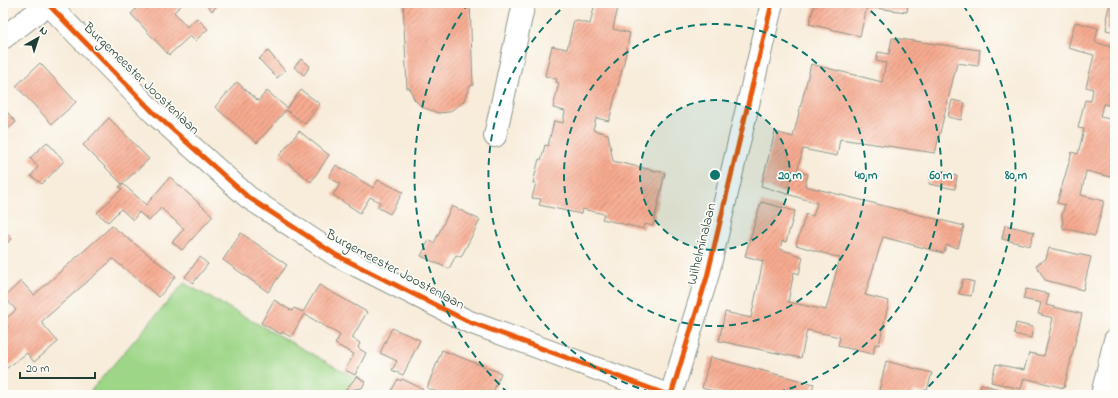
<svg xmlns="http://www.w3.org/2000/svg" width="1118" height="398" font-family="'Indie Flower',sans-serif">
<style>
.grass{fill:#9ed688;stroke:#5e8a5e}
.building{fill:url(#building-hatch)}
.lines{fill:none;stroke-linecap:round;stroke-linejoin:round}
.minor-casing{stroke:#8c9487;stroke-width:24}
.minor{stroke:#fff;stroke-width:22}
.cycleway-casing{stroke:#fdfcf7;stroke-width:8}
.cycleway{stroke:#e8590c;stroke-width:5}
.ring{fill:none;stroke:#0f766e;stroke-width:2;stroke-dasharray:7 5}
.labels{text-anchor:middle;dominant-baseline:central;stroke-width:3.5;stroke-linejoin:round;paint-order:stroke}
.street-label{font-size:14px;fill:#1f3d34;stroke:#fdfcf7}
.centre{fill:#0f766e;stroke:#fdfcf7;stroke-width:2}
.ring-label{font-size:12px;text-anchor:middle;font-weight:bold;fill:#0f766e;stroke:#fdfcf7;stroke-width:3.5;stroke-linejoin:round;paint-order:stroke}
</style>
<defs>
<pattern id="building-hatch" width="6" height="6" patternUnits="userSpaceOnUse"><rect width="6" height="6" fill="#f7aa90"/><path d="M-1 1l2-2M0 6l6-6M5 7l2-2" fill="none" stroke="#c78c76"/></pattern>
</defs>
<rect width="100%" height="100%" fill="#fdfcf7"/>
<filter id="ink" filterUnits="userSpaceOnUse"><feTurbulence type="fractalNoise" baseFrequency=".025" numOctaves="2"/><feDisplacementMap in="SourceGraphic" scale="8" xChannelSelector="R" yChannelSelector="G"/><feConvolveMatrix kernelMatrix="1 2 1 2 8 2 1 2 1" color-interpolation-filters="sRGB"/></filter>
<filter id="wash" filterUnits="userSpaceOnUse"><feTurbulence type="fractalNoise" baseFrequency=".012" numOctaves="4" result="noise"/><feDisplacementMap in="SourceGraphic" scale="16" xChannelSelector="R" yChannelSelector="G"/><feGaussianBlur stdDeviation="0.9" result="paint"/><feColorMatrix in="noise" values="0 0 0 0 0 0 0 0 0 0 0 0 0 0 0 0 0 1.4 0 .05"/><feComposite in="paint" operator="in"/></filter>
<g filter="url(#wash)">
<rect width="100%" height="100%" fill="#f8ecda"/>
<polygon class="grass" points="184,283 359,380 351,395 87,395"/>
<g id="blocks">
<g class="building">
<polygon points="142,3 182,3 183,4 174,12 187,27 197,18 208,29 195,41 190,36 169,55 131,14"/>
<polygon points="205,3 220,3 212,11"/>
<polygon points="403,3 470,3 473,85 470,86 463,102 449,112 438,113 422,107 414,99 410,88 407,88"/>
<polygon points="595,3 619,3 613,29 630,33 624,62 609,121 596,118 593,130 608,134 613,161 665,173 653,226 645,224 644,229 602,219 604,214 582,209 581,214 539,205 541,199 532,198 536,183 533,183 539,159 541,160 545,145 548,146 554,121 563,123 565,111 553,108 559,83 556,82 557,79 545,76 552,46 567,49 574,20 590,24"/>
<polygon points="815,3 908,3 907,12 867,7 860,36 809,24"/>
<polygon points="1110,3 1115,3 1115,32 1106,30 1108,19 1106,19"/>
<polygon points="1075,22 1098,28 1095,42 1115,48 1113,58 1115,59 1115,106 1103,104 1100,117 1115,120 1115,178 1086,171 1081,195 1104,201 1095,236 1063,228 1062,214 1065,205 1057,203 1072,152 1078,154 1084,129 1078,128 1085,100 1091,101 1093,89 1086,87 1094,55 1068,48"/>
<polygon points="892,38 980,50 978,66 957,63 935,153 840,139 837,156 803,149 797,171 808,174 805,186 964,226 958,248 947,245 943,253 883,237 865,295 889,301 879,345 875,344 873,354 838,346 840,337 807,330 801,358 719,341 725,312 751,318 763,261 745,256 761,202 795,211 786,242 782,241 780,249 803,257 799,274 794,272 788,302 826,310 840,258 796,245 806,214 813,216 817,203 761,186 775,132 793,137 811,64 882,82 886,63 876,61 878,52 889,54"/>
<polygon points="268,51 285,71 277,78 259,59"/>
<polygon points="301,59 310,66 304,75 294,67"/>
<polygon points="40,63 76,102 52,124 16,86"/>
<polygon points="237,82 258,101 267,91 287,108 301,90 320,104 305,124 286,110 257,143 215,107"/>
<polygon points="952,100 965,103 961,120 948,117"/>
<polygon points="3,108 16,122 6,131 3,128"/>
<polygon points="109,118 149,159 122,184 83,145"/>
<polygon points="299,131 329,155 311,182 279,156"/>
<polygon points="47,142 64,161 42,184 31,176 38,167 30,158"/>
<polygon points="336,165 373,188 378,180 403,192 390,214 377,207 380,202 370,197 360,213 333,195 340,184 329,177"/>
<polygon points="931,171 957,176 955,189 929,184"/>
<polygon points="170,177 213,216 182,250 172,242 184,229 161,208 149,221 139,212 133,220 121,209 108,222 97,213 122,189 119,187 123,184 146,205"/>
<polygon points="452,206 480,220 461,257 456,255 449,269 421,256 429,240 434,243"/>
<polygon points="1005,225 1034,232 1030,246 1002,239"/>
<polygon points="112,226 176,276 159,297 113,259 41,322 58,342 34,362 27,353 3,371 3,331 8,327 3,321 16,310 4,297 21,281 34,295"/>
<polygon points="3,228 12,239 3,246"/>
<polygon points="241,233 287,265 268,292 223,260"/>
<polygon points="1049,248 1091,257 1083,290 1045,280 1036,265 1046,259"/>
<polygon points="200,257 208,264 193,283 185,277"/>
<polygon points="963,279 974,282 971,296 959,294"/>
<polygon points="319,285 367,312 352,338 360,343 358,348 366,353 355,375 345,370 354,354 335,344 340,335 304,314 291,337 282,332 281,334 261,323 274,300 292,311 294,308 303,312"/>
<polygon points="1026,289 1049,294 1046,305 1082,314 1064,388 1024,378 1021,389 991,382 996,364 1024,370 1029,353 1044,356 1053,318 1038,314 1041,303 1023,299"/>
<polygon points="1016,323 1033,327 1031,338 1014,334"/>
<polygon points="392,328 420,340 403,375 392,370 397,361 380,353"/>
<polygon points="442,350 501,373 492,395 445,395 427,388"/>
<polygon points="710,357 814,384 810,395 728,395 702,388"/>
<polygon points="886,361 932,373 926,394 914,391 913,395 878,395"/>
<polygon points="357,376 365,382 362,388 354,389 350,395 347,395 344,392"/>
<polygon points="398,379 401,381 402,379 423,389 421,395 389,395"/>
<polygon points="981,384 1006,391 1005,395 978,395"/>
</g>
</g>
</g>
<g filter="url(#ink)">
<use href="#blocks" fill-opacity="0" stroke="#8c9487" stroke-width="1"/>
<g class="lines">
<defs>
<g id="minor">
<polyline points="47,3 154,113 248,197 336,255 467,321 668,395"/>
<polyline points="3,38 48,4"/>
<polyline points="495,136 524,3"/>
<polyline points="671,395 707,277 772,3"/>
<polyline points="1102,395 1115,340"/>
</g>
</defs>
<use href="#minor" class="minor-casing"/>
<use href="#minor" class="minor"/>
<defs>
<g id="cycleway">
<polyline points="47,3 154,113 248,197 336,255 467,321 668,395"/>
<polyline points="671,395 707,277 772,3"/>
</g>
</defs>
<use href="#cycleway" class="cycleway-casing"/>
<use href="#cycleway" class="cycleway"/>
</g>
</g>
<circle cx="715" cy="175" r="75" fill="#0f766e" fill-opacity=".12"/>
<g class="ring">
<circle cx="715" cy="175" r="75"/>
<circle cx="715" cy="175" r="151"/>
<path d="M662 395A226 226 0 0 1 568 3M862 3A226 226 0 0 1 768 395"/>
<path d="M508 393A301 301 0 0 1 467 5M963 5A301 301 0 0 1 922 393"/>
</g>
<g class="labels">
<g class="street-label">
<text transform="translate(141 79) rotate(44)">Burgemeester Joostenlaan</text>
<text transform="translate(702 244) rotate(-76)">Wilhelminalaan</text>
<text transform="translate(395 270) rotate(28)">Burgemeester Joostenlaan</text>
</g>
</g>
<circle cx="715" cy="175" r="6" class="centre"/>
<g class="ring-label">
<text x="790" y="179">20 m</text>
<text x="866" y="179">40 m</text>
<text x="941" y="179">60 m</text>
<text x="1016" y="179">80 m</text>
</g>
<rect width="1118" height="398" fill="none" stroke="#fdfcf7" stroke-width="16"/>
<g transform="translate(38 38) rotate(39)" stroke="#fdfcf7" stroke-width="3" paint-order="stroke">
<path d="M0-3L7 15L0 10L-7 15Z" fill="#1f3d34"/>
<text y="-6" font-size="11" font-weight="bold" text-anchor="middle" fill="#1f3d34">N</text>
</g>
<path d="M20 372v6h75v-6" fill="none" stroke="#1f3d34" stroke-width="2"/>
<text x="26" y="372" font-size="12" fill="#1f3d34" stroke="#fdfcf7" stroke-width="3" paint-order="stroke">20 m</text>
</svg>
